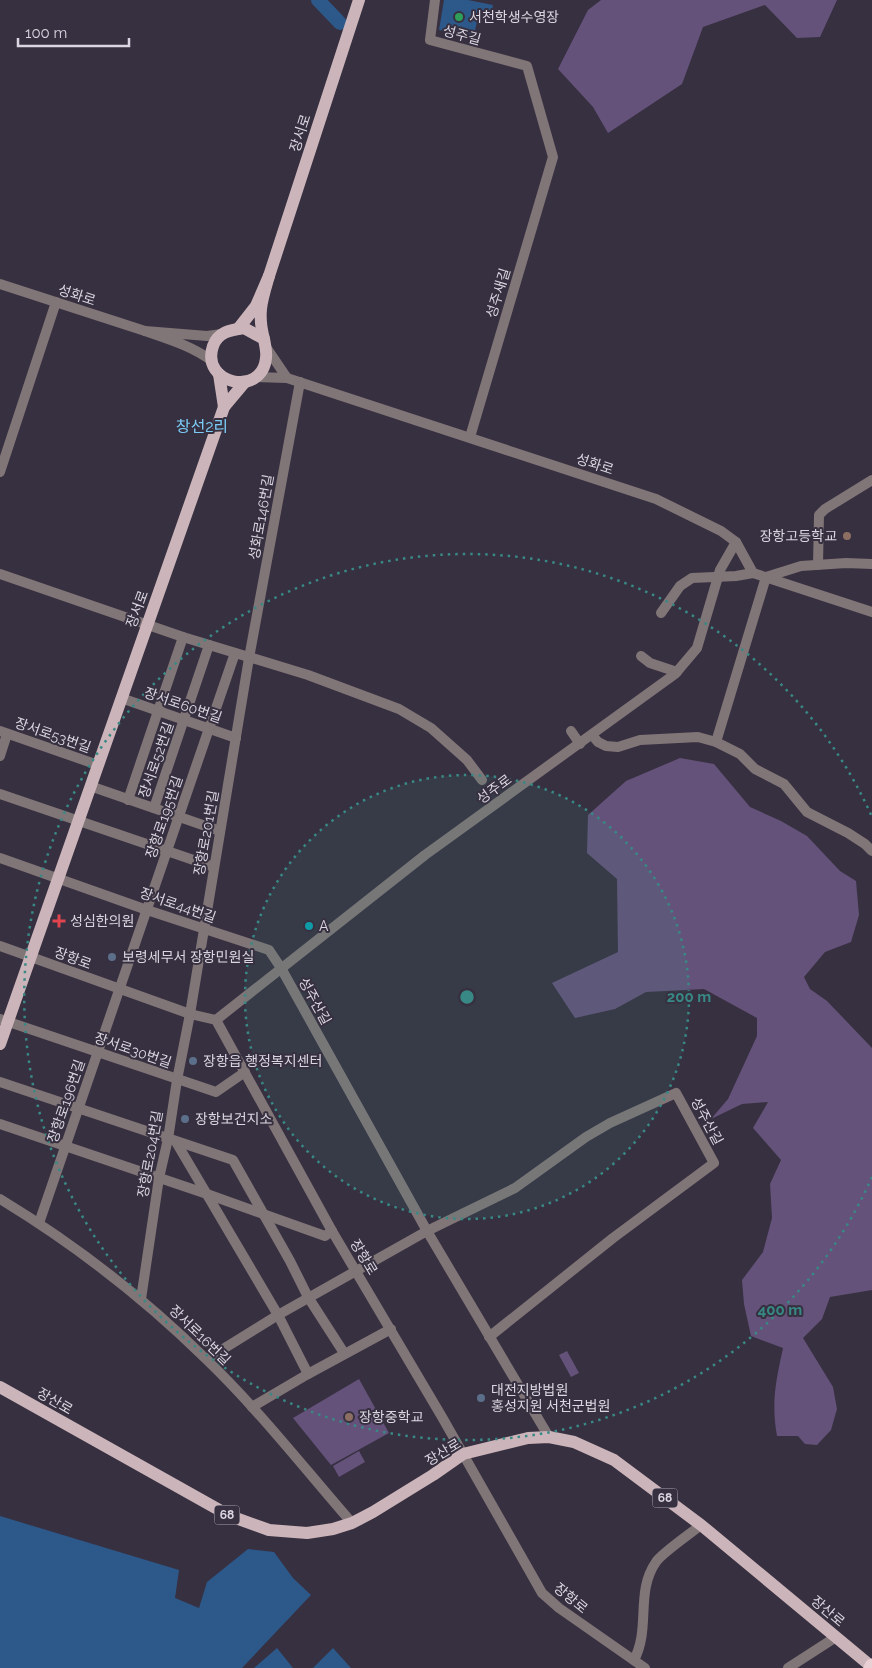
<svg xmlns="http://www.w3.org/2000/svg" width="872" height="1668" font-family="Raleway,'Noto Sans KR',sans-serif">
<style>
.green{fill:#64527a}
.water{fill:#2c588a}
.lines{fill:none;stroke-linecap:round;stroke-linejoin:round}
.river{stroke:#2c588a;stroke-width:14}
.minor{stroke:#807577;stroke-width:10}
.major{stroke:#ccb5ba;stroke-width:12}
.highway-bridge{stroke:#eacfd4;stroke-width:15}
.ring{fill:none;stroke:#388985;stroke-width:2.5;stroke-dasharray:2.5 5}
.leisure-dot{fill:#2e9e5b;stroke:#373040;stroke-width:2}
.education-dot{fill:#8d6e63;stroke:#373040;stroke-width:2}
.health-dot{fill:#e0444e;stroke:#373040;stroke-width:2}
.culture-dot{fill:#0f9aa8;stroke:#373040;stroke-width:2}
.service-dot{fill:#5c6f8a;stroke:#373040;stroke-width:2}
.labels{text-anchor:middle;dominant-baseline:central;stroke-width:4;stroke-linejoin:round;paint-order:stroke}
.shield{fill:#373040;stroke:#a9a4b0;stroke-width:1}
.shield-label{font-size:12px;font-weight:bold;fill:#dad5e0}
.poi-label{font-size:14px;fill:#dad5e0;stroke:#373040;text-anchor:start}
.street-label{font-size:14px;fill:#dad5e0;stroke:#373040}
.quarter-label{font-size:16px;fill:#7bcaf6;stroke:#373040}
.centre{fill:#388985;stroke:#373040;stroke-width:2.5}
.ring-label{font-size:15px;text-anchor:middle;font-weight:bold;fill:#388985;stroke:#373040;stroke-width:4;stroke-linejoin:round;paint-order:stroke}
</style>
<rect width="100%" height="100%" fill="#373040"/>
<g class="green">
<polygon points="601,0 837,0 820,37 797,38 765,5 703,27 682,84 608,133 593,107 558,69 588,10"/>
<path d="M680,758L714,764L750,807L781,821L807,836L840,871L856,881L859,915L851,942L825,952L804,977L810,989L827,1001L872,1048V1290L830,1297L822,1319L803,1338L833,1387L837,1409L831,1430L817,1445L805,1444L798,1436H777C771,1402 776,1381 783,1348L751,1336L744,1304L742,1280L763,1252L772,1218L770,1184L781,1160L753,1128L768,1102L742,1104L711,1119L728,1099L757,1036V1018L704,989L646,992L615,1009L575,1018L552,983L618,952L617,879L587,853L588,815L626,781Z"/>
<polygon points="567,1351 579,1373 571,1377 559,1355"/>
<polygon points="359,1379 389,1433 331,1465 293,1418"/>
<polygon points="359,1451 365,1462 339,1477 333,1466"/>
</g>
<g class="water">
<polygon points="444,0 468,0 493,5 491,18 478,16 474,36 439,30"/>
<polygon points="0,1516 179,1570 175,1598 199,1608 207,1582 248,1549 274,1552 293,1578 311,1595 242,1668 0,1668"/>
<polygon points="277,1648 293,1668 254,1668"/>
<polygon points="333,1648 351,1668 313,1668"/>
</g>
<g class="lines">
<polyline class="river" points="318,0 340,23"/>
<g class="minor">
<polyline points="435,0 430,40 527,66 553,157 470,437"/>
<polyline points="0,284 145,331"/>
<path d="M212,361C192,346 168,339 145,331L207,336L222,334"/>
<polyline points="255,377 287,378 266,347"/>
<polyline points="287,378 656,499 721,531 736,542 753,573 872,612"/>
<polyline points="0,472 56,302"/>
<polyline points="818,565 819,515 825,509 872,480"/>
<polyline points="0,574 183,637 308,675 399,709 431,728 467,760 482,780"/>
<polyline points="661,613 680,586 692,578 736,576 753,573"/>
<polyline points="641,656 650,663 677,672"/>
<polyline points="121,698 236,738"/>
<polyline points="0,731 98,765"/>
<polyline points="571,731 580,744"/>
<polyline points="592,735 598,742 606,746 618,747 640,740 698,737 716,742 740,754 755,769 784,784 807,812 848,833 865,844 872,851"/>
<polyline points="716,742 766,577 801,566 846,563 872,564"/>
<polyline points="0,756 7,734"/>
<polyline points="90,786 220,831"/>
<polyline points="0,794 214,867"/>
<polyline points="128,800 183,637"/>
<polyline points="154,808 209,645"/>
<polyline points="0,858 147,910 269,950 281,968 427,1231 549,1437"/>
<polyline points="0,946 190,1014 216,1020 332,1231 442,1417 542,1593 559,1608 645,1668"/>
<polyline points="0,1019 216,1092 245,1072"/>
<polyline points="216,1020 425,855 675,674 697,648 720,570 736,542"/>
<polyline points="0,1082 233,1160 290,1261 308,1297 344,1353"/>
<polyline points="0,1124 207,1194 325,1236 332,1231"/>
<polyline points="176,1142 278,1315 308,1374"/>
<path d="M0,1199C74,1244 144,1298 206,1359C259,1410 304,1468 352,1523"/>
<polyline points="39,1223 235,653"/>
<polyline points="141,1299 159,1178 168,1139 177,1080 190,1014 249,658 300,382"/>
<polyline points="207,1359 278,1315 427,1231 515,1188 586,1137 610,1123 676,1093 714,1163 613,1238 489,1337"/>
<polyline points="252,1407 308,1374 391,1329"/>
<path d="M634,1660C651,1628 635,1592 656,1562C662,1553 690,1534 701,1525"/>
<polyline points="788,1668 836,1637"/>
</g>
<g class="major">
<polyline points="269,276 359,0"/>
<path d="M244,328L264,339C265,345 267,352 266,358C262,398 200,384 213,346C218,332 230,330 244,328Z"/>
<path d="M238,329L256,306L269,276C262,300 257,313 264,339"/>
<polyline points="219,374 224,407 245,382"/>
<polyline points="0,1044 224,407"/>
<polyline points="0,1387 230,1516 269,1530 307,1533 333,1529 352,1523 373,1512 433,1475 463,1454 528,1438 549,1437 574,1442 614,1460 701,1525 872,1667"/>
</g>
<polyline class="highway-bridge" points="871,1668 872,1666"/>
</g>
<circle cx="467" cy="997" r="222" fill="#388985" fill-opacity=".12"/>
<g class="ring">
<circle cx="467" cy="997" r="222"/>
<path d="M872 1177A443 443 0 1 1 872 817"/>
</g>
<circle class="leisure-dot" cx="459" cy="17" r="5"/>
<g class="education-dot">
<circle cx="847" cy="536" r="5"/>
<circle cx="349" cy="1417" r="5"/>
</g>
<path class="health-dot" d="M56.5 913.5h5v5h5v5h-5v5h-5v-5h-5v-5h5z"/>
<circle class="culture-dot" cx="309" cy="926" r="5"/>
<g class="service-dot">
<circle cx="112" cy="957" r="5"/>
<circle cx="193" cy="1061" r="5"/>
<circle cx="185" cy="1119" r="5"/>
<circle cx="481" cy="1398" r="5"/>
</g>
<g class="labels">
<g class="shield">
<rect x="652.5" y="1488.5" width="25" height="19" rx="4"/>
<rect x="214.5" y="1505.5" width="25" height="19" rx="4"/>
</g>
<g class="shield-label">
<text x="665" y="1498">68</text>
<text x="227" y="1515">68</text>
</g>
<g class="poi-label">
<text x="469" y="17">서천학생수영장</text>
<text x="837" y="536" text-anchor="end">장항고등학교</text>
<text x="70" y="921">성심한의원</text>
<text x="319" y="926">A</text>
<text x="122" y="957">보령세무서 장항민원실</text>
<text x="203" y="1061">장항읍 행정복지센터</text>
<text x="195" y="1119">장항보건지소</text>
<text x="491" y="1390">대전지방법원<tspan x="491" dy="16">홍성지원 서천군법원</tspan></text>
<text x="359" y="1417">장항중학교</text>
</g>
<g class="street-label">
<text transform="translate(462 35) rotate(15)">성주길</text>
<text transform="translate(300 133) rotate(-72)">장서로</text>
<text transform="translate(498 293) rotate(-73)">성주새길</text>
<text transform="translate(77 295) rotate(18)">성화로</text>
<text transform="translate(595 464) rotate(18)">성화로</text>
<text transform="translate(261 517) rotate(-80)">성화로146번길</text>
<text transform="translate(137 609) rotate(-70)">장서로</text>
<text transform="translate(183 705) rotate(19)">장서로60번길</text>
<text transform="translate(53 735) rotate(19)">장서로53번길</text>
<text transform="translate(156 760) rotate(-71)">장서로52번길</text>
<text transform="translate(494 789) rotate(-36)">성주로</text>
<text transform="translate(164 817) rotate(-71)">장항로195번길</text>
<text transform="translate(206 833) rotate(-80)">장항로201번길</text>
<text transform="translate(178 905) rotate(19)">장서로44번길</text>
<text transform="translate(73 958) rotate(20)">장항로</text>
<text transform="translate(315 1001) rotate(61)">성주산길</text>
<text transform="translate(133 1050) rotate(19)">장서로30번길</text>
<text transform="translate(66 1101) rotate(-71)">장항로196번길</text>
<text transform="translate(707 1121) rotate(62)">성주산길</text>
<text transform="translate(150 1154) rotate(-80)">장항로204번길</text>
<text transform="translate(364 1257) rotate(59)">장항로</text>
<text transform="translate(200 1335) rotate(44)">장서로16번길</text>
<text transform="translate(55 1401) rotate(30)">장산로</text>
<text transform="translate(443 1452) rotate(-31)">장산로</text>
<text transform="translate(571 1598) rotate(39)">장항로</text>
<text transform="translate(828 1611) rotate(40)">장산로</text>
</g>
<g class="quarter-label">
<text x="202" y="426">창선2리</text>
</g>
</g>
<circle cx="467" cy="997" r="8" class="centre"/>
<g class="ring-label">
<text x="689" y="1002">200 m</text>
<text x="780" y="1315">400 m</text>
</g>
<path d="M18 38v8h111v-8" fill="none" stroke="#dad5e0" stroke-width="2.5"/>
<text x="25" y="38" font-size="15" fill="#dad5e0" stroke="#373040" stroke-width="4" paint-order="stroke">100 m</text>
</svg>
